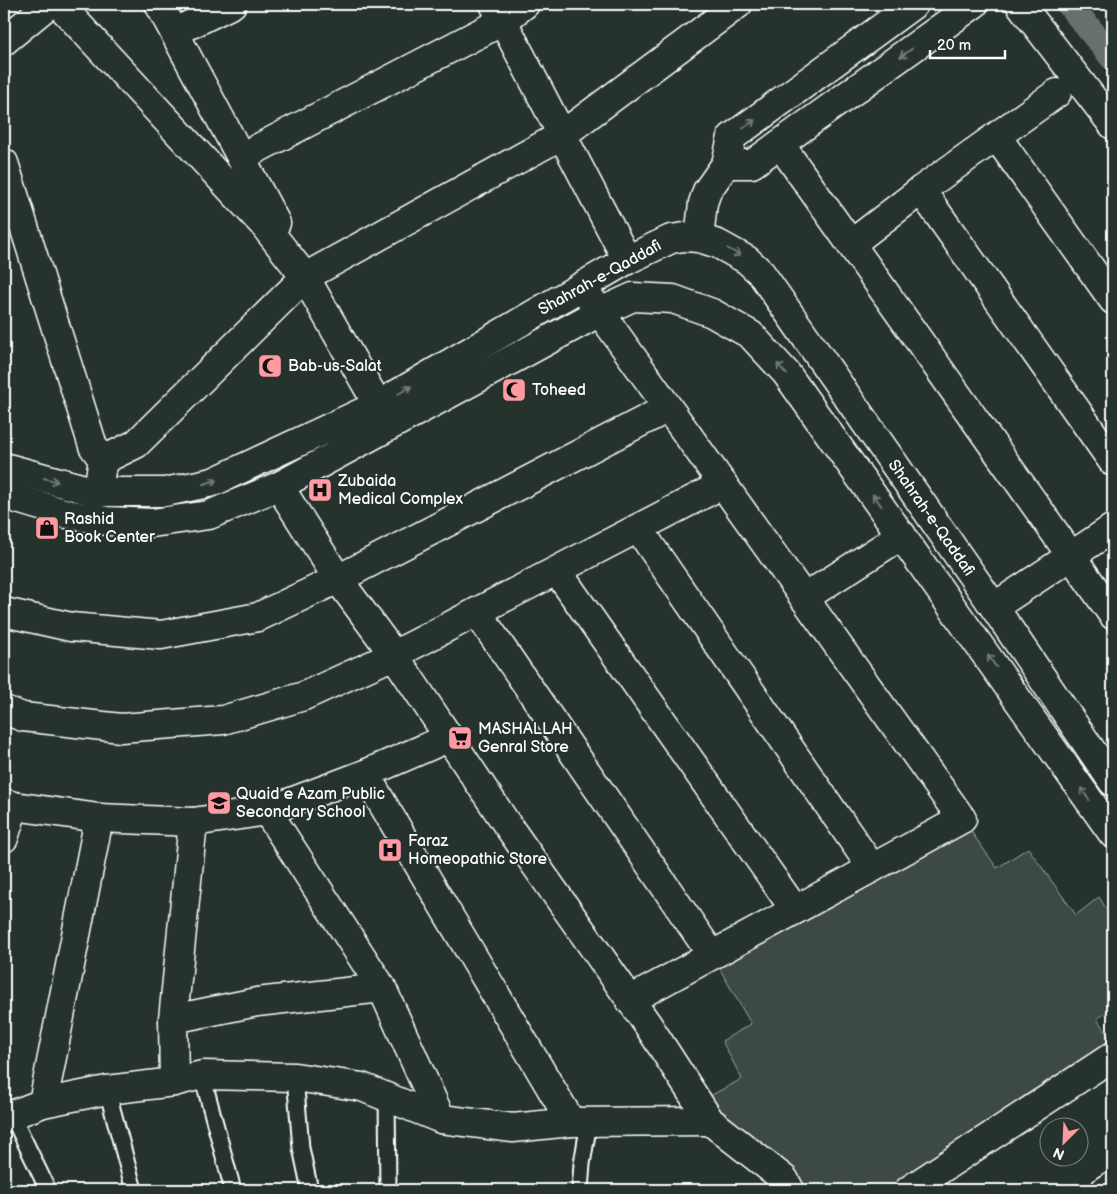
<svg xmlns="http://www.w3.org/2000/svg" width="1117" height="1194" font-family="'Balsamiq Sans',sans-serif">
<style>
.park{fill:#3e4944;stroke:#9ea4a2}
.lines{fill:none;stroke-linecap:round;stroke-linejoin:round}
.canal{stroke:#67706c;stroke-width:26}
.lane-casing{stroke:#fff;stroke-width:19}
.street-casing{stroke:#fff;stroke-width:31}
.secondary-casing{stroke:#fff;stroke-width:31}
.primary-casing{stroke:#fff;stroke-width:31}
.lane{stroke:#26332d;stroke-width:15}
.street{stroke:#26332d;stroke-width:28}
.secondary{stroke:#26332d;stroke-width:28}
.primary{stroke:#26332d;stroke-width:28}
.oneway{stroke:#727a76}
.labels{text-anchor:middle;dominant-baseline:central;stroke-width:4;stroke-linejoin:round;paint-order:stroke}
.street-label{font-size:16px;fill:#fff;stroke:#26332d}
.poi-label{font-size:16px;fill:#fff;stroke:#26332d;text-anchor:start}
</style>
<rect width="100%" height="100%" fill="#26332d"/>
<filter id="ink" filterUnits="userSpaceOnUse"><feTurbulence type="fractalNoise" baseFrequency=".02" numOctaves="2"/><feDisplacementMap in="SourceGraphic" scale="10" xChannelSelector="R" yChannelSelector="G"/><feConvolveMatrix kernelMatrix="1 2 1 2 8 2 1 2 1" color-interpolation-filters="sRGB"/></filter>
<g filter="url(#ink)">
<polygon class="park" points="962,819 997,868 1028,848 1076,915 1099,897 1113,920 1113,1008 1097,1019 1113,1043 896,1190 802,1190 717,1114 708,1097 742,1079 722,1041 751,1024 712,955"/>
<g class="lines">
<polyline class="canal" points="1069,4 1113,58"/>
<defs>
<g id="lane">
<polyline points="202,1075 233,1190"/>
<polyline points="295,1077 301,1148 310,1190"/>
<polyline points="107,1090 134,1190"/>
<polyline points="387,1097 388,1190"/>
<polyline points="12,1115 48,1190"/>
<polyline points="580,1190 582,1164 589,1122"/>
</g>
<g id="street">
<polyline points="59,4 264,225 305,277 378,405"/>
<polyline points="159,4 276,223"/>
<polyline points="494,4 627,260"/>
<polyline points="1020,4 1113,125"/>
<polyline points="175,32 232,4"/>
<polyline points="4,41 49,4"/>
<polyline points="997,137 1113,300"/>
<polyline points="780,144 1113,615"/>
<polyline points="241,157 503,21 525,4"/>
<polyline points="4,163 93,446 103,460 100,477"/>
<polyline points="921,190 1113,462"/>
<polyline points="851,244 921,190 1057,93"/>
<polyline points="582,287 962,819 630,1000"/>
<polyline points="103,460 136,444 305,277 562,135 738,4"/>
<polyline points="279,486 338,579 394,655 506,823 648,1025 710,1121 784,1179 790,1190"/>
<polyline points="638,528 872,868"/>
<polyline points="557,571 795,910"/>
<polyline points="804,598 902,535"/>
<polyline points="994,607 1113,528"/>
<polyline points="4,612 71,627 161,635 258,617 338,579 668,408"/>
<polyline points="477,612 712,955"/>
<polyline points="4,710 23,717 121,728 223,720 304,696 394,655 723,484"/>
<polyline points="365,774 571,1122"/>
<polyline points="4,803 14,806 99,818 193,822 267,811 365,774 448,738"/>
<polyline points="267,811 382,988 441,1119"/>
<polyline points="4,838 14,806"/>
<polyline points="173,1019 257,1002 382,988"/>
<polyline points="174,1082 173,1019 193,822"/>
<polyline points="43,1103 99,818"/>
<polyline points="4,1118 43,1103 107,1090 174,1082 202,1075 295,1077 362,1087 441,1119 513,1128 571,1122 710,1121"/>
<polyline points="909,1190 1113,1056"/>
<polyline points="1105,1190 1113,1185"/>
</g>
<g id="secondary">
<polyline points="726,164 752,164 974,4"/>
<polyline points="699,238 703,203 707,191 726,164 732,137 914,4"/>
</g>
<g id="primary">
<polyline points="4,467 96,492 165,492 213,482 378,405 627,260 671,239 684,237 699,238 718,244 747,260 761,273 994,607 1113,782"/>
<polyline points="4,495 67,514 107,521 152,523 209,515 279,486 600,312 633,297 673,299 712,313 751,335 786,373 1113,834"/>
</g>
</defs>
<use href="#lane" class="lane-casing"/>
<use href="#street" class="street-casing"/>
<use href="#secondary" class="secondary-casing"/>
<use href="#primary" class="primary-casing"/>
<use href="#lane" class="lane"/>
<use href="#street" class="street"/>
<use href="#secondary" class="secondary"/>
<use href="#primary" class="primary"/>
</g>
<defs><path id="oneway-shaft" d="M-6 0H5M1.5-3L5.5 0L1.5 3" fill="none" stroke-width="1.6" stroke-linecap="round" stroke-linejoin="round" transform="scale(1.25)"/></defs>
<g class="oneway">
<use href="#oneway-shaft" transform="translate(906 53) rotate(144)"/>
<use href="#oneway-shaft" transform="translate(749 124) rotate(-36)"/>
<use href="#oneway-shaft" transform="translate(734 252) rotate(30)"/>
<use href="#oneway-shaft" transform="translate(782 369) rotate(-132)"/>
<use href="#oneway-shaft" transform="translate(405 390) rotate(-30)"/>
<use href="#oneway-shaft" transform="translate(51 480) rotate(15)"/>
<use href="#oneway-shaft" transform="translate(210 482) rotate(-17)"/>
<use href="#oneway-shaft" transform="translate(877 500) rotate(-126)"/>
<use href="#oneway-shaft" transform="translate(992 661) rotate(-125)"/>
<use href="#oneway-shaft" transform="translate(1085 794) rotate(-125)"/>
</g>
</g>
<defs>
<symbol id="mosque-square" viewBox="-11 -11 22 22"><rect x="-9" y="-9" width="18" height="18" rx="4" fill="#ff9aa2" stroke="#26332d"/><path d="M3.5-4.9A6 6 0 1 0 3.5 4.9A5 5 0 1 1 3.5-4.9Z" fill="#111"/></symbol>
<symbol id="hospital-square" viewBox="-11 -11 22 22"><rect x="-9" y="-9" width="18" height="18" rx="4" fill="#ff9aa2" stroke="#26332d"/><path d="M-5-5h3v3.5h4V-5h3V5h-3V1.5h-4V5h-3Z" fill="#111"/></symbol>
<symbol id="shop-square" viewBox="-11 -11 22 22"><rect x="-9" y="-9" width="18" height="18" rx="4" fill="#ff9aa2" stroke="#26332d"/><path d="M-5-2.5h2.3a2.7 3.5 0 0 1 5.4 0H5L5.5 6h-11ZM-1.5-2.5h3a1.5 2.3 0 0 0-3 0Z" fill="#111"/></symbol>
<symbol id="supermarket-square" viewBox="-11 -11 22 22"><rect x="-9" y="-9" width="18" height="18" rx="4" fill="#ff9aa2" stroke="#26332d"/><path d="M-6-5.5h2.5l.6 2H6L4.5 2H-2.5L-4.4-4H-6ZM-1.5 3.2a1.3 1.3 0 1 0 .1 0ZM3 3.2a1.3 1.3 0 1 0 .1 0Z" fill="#111"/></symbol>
<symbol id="school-square" viewBox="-11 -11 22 22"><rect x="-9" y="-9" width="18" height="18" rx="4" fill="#ff9aa2" stroke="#26332d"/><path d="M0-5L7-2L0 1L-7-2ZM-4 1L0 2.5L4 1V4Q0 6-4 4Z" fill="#111"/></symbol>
</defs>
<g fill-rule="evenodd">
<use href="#mosque-square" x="256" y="352" width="28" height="28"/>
<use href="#mosque-square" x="500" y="376" width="28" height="28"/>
<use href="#hospital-square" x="306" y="476" width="28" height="28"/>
<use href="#shop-square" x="33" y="514" width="28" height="28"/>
<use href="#supermarket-square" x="446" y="724" width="28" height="28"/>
<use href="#school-square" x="205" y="789" width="28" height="28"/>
<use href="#hospital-square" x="376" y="836" width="28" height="28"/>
</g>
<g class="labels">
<g class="street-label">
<text transform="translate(600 278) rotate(-29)">Shahrah-e-Qaddafi</text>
<text transform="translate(931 518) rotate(55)">Shahrah-e-Qaddafi</text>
</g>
<g class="poi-label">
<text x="288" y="366">Bab-us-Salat</text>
<text x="532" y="390">Toheed</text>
<text x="338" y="481">Zubaida<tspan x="338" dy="18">Medical Complex</tspan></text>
<text x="64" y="519">Rashid<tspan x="64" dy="18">Book Center</tspan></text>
<text x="478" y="729">MASHALLAH<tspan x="478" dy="18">Genral Store</tspan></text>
<text x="236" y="794">Quaid e Azam Public<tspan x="236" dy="18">Secondary School</tspan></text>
<text x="408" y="841">Faraz<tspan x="408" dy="18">Homeopathic Store</tspan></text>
</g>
</g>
<rect width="1117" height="1194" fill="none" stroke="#26332d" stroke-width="20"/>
<rect x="10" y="10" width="1097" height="1174" fill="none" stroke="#fff" stroke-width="2" filter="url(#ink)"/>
<g transform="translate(1064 1142) rotate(204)"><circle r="24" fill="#26332d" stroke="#7d8581"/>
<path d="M0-4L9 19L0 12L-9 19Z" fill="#ff9aa2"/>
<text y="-8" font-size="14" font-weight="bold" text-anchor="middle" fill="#ffffff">N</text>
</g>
<path d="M930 50v8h75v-8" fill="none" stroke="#ffffff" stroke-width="2.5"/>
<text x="937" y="50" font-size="15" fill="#ffffff" stroke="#26332d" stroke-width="4" paint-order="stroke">20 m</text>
</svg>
